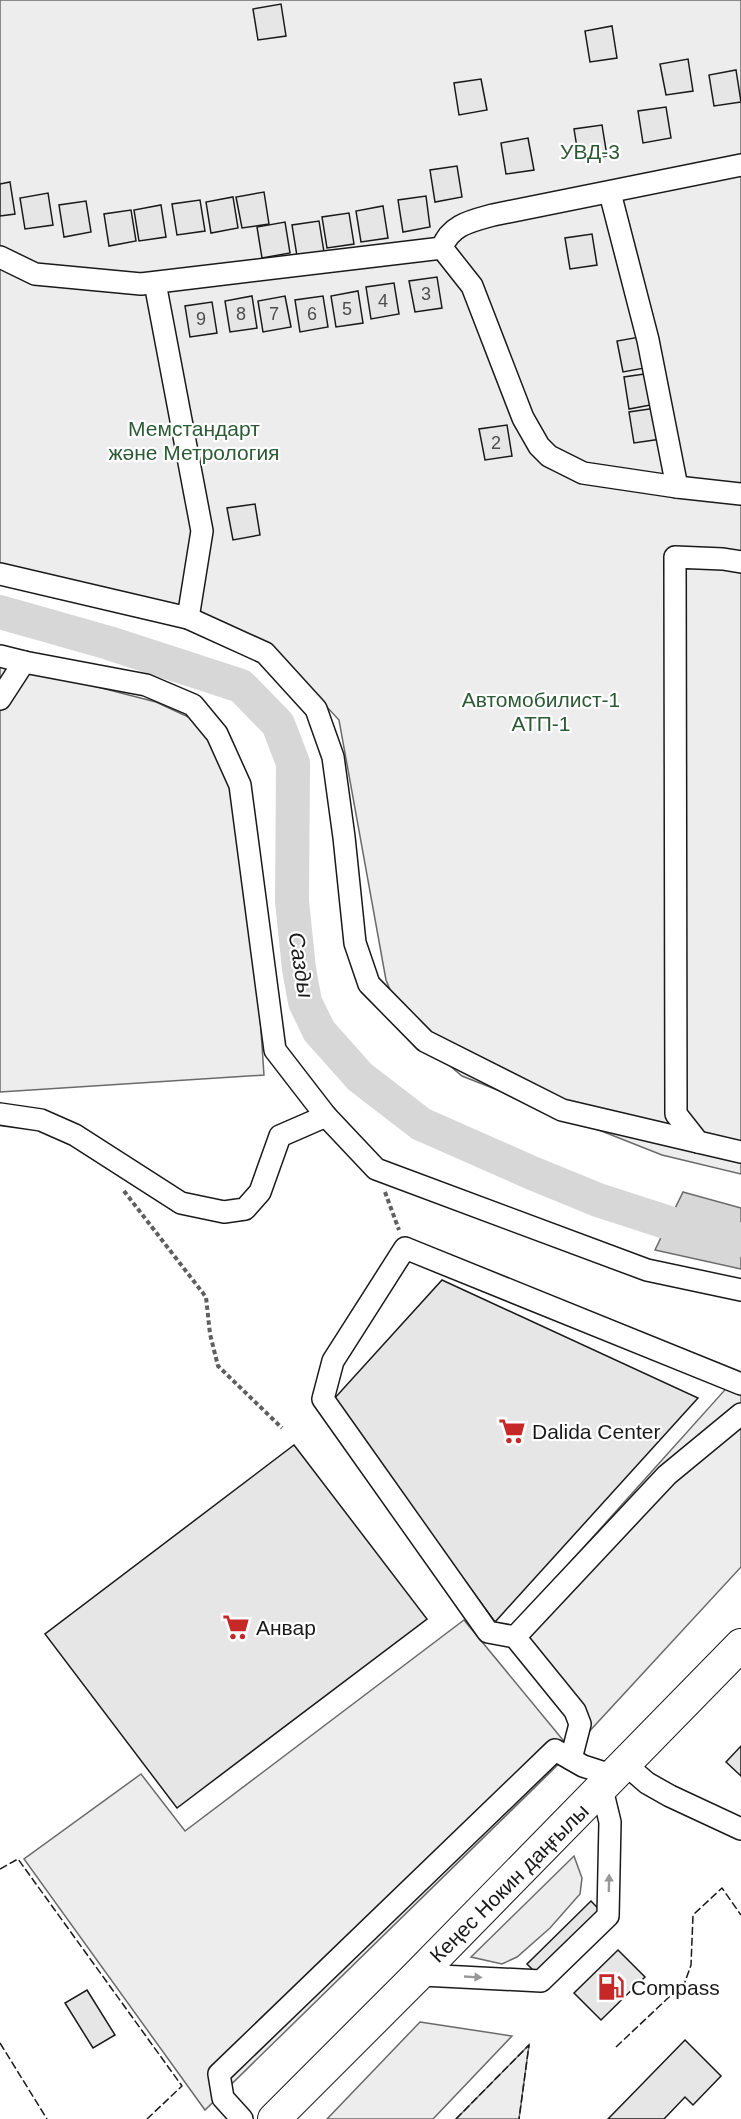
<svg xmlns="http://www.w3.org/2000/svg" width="741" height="2119" font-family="Helvetica,sans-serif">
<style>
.built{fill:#ededed;stroke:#6a6a6a;stroke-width:1.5}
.water{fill:#d7d7d7;stroke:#6a6a6a;stroke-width:1.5}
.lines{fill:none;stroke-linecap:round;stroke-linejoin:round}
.river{stroke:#d7d7d7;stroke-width:34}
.building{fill:#e6e6e6;stroke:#1a1a1a;stroke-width:1.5}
.minor-casing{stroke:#1a1a1a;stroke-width:24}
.highway-casing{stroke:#1a1a1a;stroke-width:34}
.path{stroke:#5f5f5f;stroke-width:4;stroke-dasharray:4.5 3;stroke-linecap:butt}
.minor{stroke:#fff;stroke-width:21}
.highway{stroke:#fff;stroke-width:32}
.fence{stroke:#1a1a1a;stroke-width:1.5;stroke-dasharray:8 3;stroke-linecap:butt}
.oneway{fill:#989898}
.labels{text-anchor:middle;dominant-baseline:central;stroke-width:4.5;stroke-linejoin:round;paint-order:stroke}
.number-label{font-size:18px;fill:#4d4d4d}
.park-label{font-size:21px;fill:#2b5a34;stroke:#fff}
.poi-label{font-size:21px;fill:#1a1a1a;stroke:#fff;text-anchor:start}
.street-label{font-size:21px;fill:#1a1a1a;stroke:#fff}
.water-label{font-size:22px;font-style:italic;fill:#1a1a1a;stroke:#fff}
</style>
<rect width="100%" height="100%" fill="#fff"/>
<g class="built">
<polygon points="0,0 741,0 741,1174 662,1155 462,1076 406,1028 386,980 339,720 290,667 228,629 0,576"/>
<polygon points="0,662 156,702 210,727 246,810 264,1075 0,1092"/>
<polygon points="741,1372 741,1567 585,1736 504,1636"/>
<polygon points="464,1620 572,1751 205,2110 24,1859 141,1774 185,1831"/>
<polygon points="574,1856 582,1878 580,1894 550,1928 517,1957 502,1964 471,1957"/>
<polygon points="420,2022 512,2036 433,2119 327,2119"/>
<polygon points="529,2045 519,2119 456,2119"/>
</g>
<polygon class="water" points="683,1192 741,1208 741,1269 655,1250"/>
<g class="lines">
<polyline class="river" points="0,612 109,643 241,686 278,724 293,763 292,901 299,969 305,1002 319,1031 360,1077 421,1124 532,1173 598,1200 669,1223 741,1240"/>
</g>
<g class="building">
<polygon points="281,4 286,36 258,40 253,9"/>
<polygon points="612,26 617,58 590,62 585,31"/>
<polygon points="688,59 693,91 666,95 660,64"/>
<polygon points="736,70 741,102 714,106 709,75"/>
<polygon points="481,79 487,110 459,115 454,83"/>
<polygon points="666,107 671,138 643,143 638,111"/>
<polygon points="602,125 607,156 579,160 574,129"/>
<polygon points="528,138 534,170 506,174 501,143"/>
<polygon points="457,166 462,197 435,202 430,170"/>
<polygon points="10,182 15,214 0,216 0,184"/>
<polygon points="264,192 269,224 242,228 236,197"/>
<polygon points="48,193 53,225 25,229 20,198"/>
<polygon points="426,196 430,227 403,232 398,200"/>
<polygon points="233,197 238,228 211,233 206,202"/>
<polygon points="200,200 205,231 177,235 172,204"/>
<polygon points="86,201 91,232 64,237 59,205"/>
<polygon points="161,205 166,237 139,241 134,210"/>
<polygon points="383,206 388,238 361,242 356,211"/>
<polygon points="131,210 136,241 109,246 104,214"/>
<polygon points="349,213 354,244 327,248 322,217"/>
<polygon points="319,221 324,252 297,256 292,225"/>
<polygon points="285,222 290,253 262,258 257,227"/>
<polygon points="592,234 597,265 570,269 565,238"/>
<polygon points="437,277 442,308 415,312 409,281"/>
<polygon points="394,283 399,314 371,319 366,287"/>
<polygon points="358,291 363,323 336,327 331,296"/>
<polygon points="252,296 257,328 230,332 225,301"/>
<polygon points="285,296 291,327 263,332 258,301"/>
<polygon points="323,296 328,327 300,332 295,300"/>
<polygon points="212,302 217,333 190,337 185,306"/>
<polygon points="645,336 650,367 623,372 617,341"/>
<polygon points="651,373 656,404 629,409 624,377"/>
<polygon points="656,408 661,439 634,443 629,412"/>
<polygon points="507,425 512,456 485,460 479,429"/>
<polygon points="255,504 260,535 233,540 227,508"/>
<polygon points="442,1280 698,1398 495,1622 333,1400"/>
<polygon points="294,1445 427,1619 177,1808 45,1634"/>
<polygon points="741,1746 741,1776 726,1762"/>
<polygon points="591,1901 611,1922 547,1984 527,1964"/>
<polygon points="618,1950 645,1977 601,2020 574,1993"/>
<polygon points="87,1990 115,2035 93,2048 65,2003"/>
<polygon points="685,2040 721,2076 693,2105 685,2097 664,2119 608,2119"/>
</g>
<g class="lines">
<defs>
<g id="minor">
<polyline points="610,193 648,340 677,487"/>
<polyline points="442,248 472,286 523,418 539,446 549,456 583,473 677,487 741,494"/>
<path d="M442,248C450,225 471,221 493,215L741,165"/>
<polyline points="0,257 35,274 141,284 442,248"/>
<polyline points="155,283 202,531 188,618"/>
<polyline points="741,562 723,559 675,557 676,1114 698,1142 741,1152"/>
<polyline points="0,574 188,618 265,653 316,709 333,757 344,837 355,943 369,984 425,1041 562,1110 698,1142"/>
<polyline points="0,656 24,662"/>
<polyline points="0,699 24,662 146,685 193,705 217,734 240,785 275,1050 326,1116 376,1169 647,1270 741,1290"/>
<polyline points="0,1114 41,1120 75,1135 181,1203 224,1212 245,1209 260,1192 280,1136 326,1116"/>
<polyline points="515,1637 667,1475 741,1414"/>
<polyline points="571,1759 580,1724 575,1711 515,1637 488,1632 323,1399 333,1361 405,1248 741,1384"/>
<polyline points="625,1764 647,1783 670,1796 741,1829"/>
<polyline points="415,1978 422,1975 541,1981 608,1916 610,1822 602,1789"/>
<polyline points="242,2119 223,2098 219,2074 555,1750 583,1766 614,1776"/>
</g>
<polyline id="highway" points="274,2119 415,1978 741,1645"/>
</defs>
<use href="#minor" class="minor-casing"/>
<use href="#highway" class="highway-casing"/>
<g class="path">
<polyline points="124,1191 206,1297 210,1334 218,1366 282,1428"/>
<polyline points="385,1192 399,1230"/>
</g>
<use href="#minor" class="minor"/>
<use href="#highway" class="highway"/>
<g class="fence">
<polyline points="0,1869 18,1859 182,2086 147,2119"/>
<polyline points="0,2043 47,2119"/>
<polyline points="616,2047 685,1982 691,1965 693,1915 722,1888 741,1915"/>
<polyline points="456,2119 529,2045 519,2119"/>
</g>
</g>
<defs><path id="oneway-solid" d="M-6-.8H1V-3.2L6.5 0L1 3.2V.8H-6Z" transform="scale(1.5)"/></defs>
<g class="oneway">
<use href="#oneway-solid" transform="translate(609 1883) rotate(-89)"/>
<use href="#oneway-solid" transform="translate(473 1977) rotate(3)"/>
</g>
<defs>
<symbol id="supermarket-bare" viewBox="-9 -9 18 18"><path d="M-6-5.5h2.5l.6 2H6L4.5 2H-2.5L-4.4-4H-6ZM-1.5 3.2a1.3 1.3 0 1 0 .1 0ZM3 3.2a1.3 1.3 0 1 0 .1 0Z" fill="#c62828" stroke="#fff" stroke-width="2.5" paint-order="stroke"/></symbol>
<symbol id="fuel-bare" viewBox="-9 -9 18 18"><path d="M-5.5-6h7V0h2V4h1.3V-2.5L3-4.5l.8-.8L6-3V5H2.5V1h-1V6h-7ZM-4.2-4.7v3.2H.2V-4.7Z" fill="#c62828" stroke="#fff" stroke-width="2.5" paint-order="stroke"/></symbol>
</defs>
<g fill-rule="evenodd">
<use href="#supermarket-bare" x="493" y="1412" width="38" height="38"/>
<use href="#supermarket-bare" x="217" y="1608" width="38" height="38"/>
<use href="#fuel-bare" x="592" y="1968" width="38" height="38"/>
</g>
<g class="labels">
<g class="number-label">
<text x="426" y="294">3</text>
<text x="383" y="301">4</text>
<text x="347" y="309">5</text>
<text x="241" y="314">8</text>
<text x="274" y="314">7</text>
<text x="312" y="314">6</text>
<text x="201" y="319">9</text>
<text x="496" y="443">2</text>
</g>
<g class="park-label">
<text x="590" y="151">УВД-3</text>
<text x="194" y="428">Мемстандарт<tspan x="194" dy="24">және Метрология</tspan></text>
<text x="541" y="699">Автомобилист-1<tspan x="541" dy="24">АТП-1</tspan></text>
</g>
<g class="poi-label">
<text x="532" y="1431">Dalida Center</text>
<text x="256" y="1627">Анвар</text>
<text x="631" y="1987">Compass</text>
</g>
<g class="street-label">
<text transform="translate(509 1883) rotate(-45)">Кеңес Нокин даңғылы</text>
</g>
<g class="water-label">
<text transform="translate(301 965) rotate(81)">Сазды</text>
</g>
</g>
</svg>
